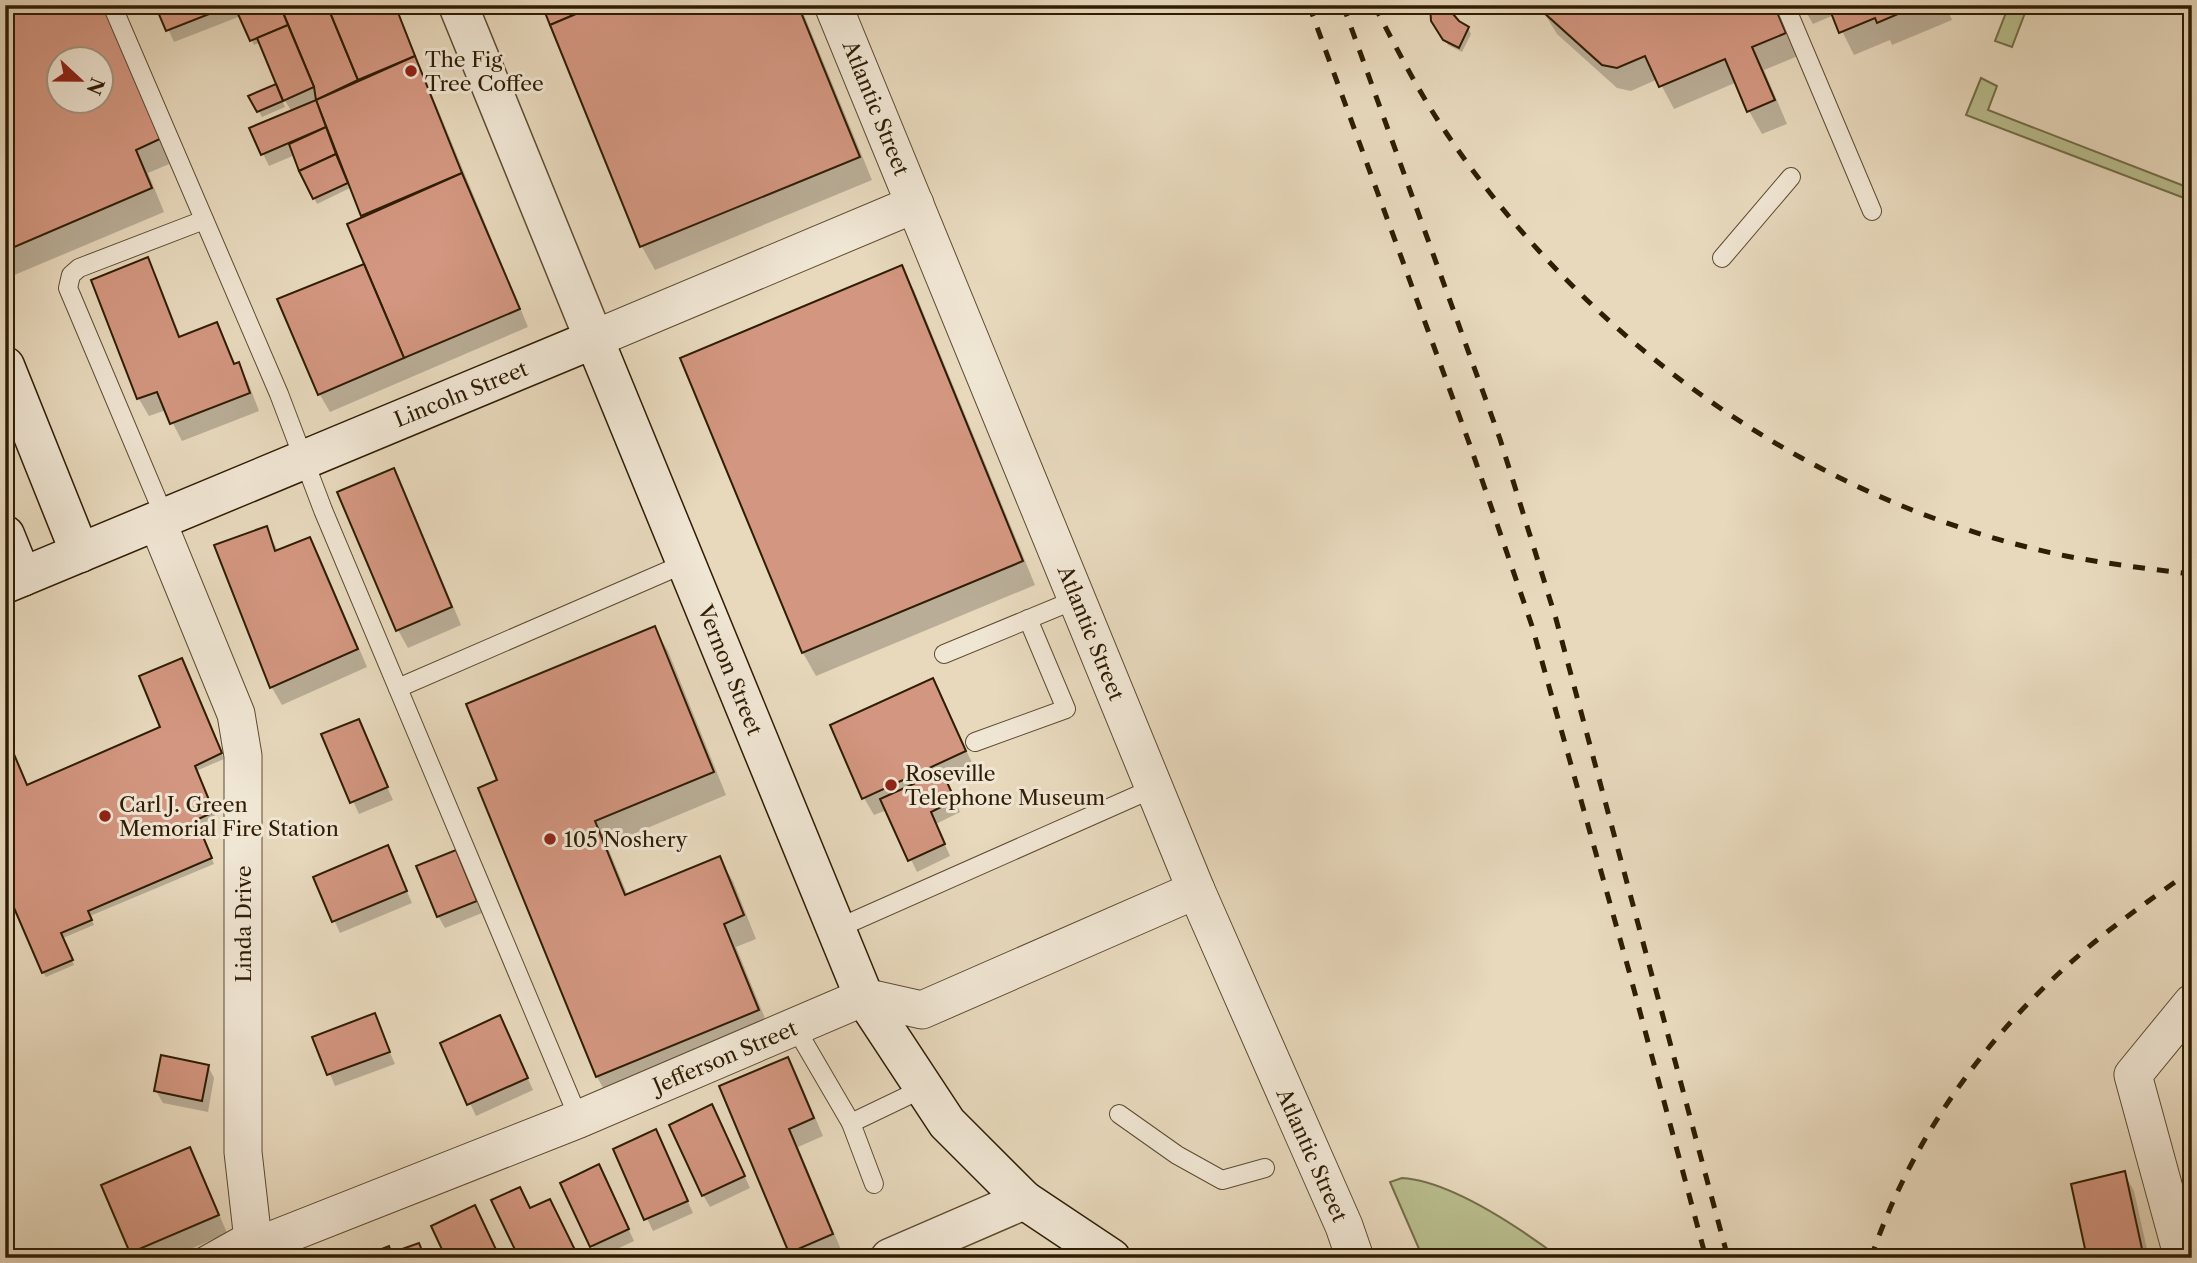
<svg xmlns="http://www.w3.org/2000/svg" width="2197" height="1263" font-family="'Libre Caslon Text',serif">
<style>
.green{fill:#b9be8f;stroke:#746e4a;stroke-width:2}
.shadow{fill:#0003;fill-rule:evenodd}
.building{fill:#d39680;stroke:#2f1d04;stroke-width:2;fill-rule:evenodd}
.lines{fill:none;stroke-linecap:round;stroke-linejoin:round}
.service-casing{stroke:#5d4c32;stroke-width:20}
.minor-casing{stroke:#5d4c32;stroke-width:39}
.tertiary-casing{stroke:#5d4c32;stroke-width:41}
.secondary-casing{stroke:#2f1d04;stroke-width:41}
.service{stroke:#f0e6d4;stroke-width:18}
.minor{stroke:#f0e6d4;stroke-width:37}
.tertiary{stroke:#f0e6d4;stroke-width:38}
.secondary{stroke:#f0e6d4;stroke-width:38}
.rail{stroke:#2f1d04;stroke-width:5;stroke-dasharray:12 12;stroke-linecap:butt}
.poi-dot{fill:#8f2418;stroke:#f0e6d4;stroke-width:2.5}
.labels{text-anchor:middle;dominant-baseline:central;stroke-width:6;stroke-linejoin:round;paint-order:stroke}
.poi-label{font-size:21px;fill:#2f1d04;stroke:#f0e6d4;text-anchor:start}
.street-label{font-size:21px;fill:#2f1d04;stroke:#f0e6d4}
</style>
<rect width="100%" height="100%" fill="#e8d9bd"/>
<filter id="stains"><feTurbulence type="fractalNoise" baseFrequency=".00286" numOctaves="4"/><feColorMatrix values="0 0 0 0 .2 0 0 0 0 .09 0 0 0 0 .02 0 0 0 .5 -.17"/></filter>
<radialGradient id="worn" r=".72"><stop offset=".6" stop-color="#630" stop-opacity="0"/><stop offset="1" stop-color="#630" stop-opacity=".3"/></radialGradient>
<g class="green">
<polygon points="2009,5 2028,5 2012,47 1995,41"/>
<polygon points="1981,78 1997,86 1988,110 2192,189 2192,201 1966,115"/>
<path d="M1402,1178C1451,1181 1521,1229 1560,1258H1423L1390,1182Z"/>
</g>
<g class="shadow">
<path d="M5,5H108L174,162L148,173L164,212L12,276L5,264ZM60,60H102V102H60Z"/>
<polygon points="157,5 395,5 528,327 330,412 320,395 279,300 366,265 364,217 352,187 317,204 295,155 269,166 251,129 292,112 284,99 282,100 285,107 262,117 251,97 280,94 261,42 254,45 241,16 174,42"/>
<polygon points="544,5 800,5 872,180 655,270 642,247"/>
<polygon points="1452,5 1455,19 1468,28 1471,34 1462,52 1448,45 1433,20"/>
<polygon points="1545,5 1776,5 1798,56 1764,70 1787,124 1762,134 1749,111 1737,82 1674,109 1658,79 1631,91 1617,88 1557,34 1543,11"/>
<polygon points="1802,5 1946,5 1952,20 1892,45 1890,40 1854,55 1834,15 1813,24"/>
<polygon points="147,259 157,277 181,338 216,324 236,365 238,365 248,382 259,411 182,441 166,410 149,416 139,399 93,281"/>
<polygon points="901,268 914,290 1035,585 816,676 803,653 682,358"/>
<polygon points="393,470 403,487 461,625 408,648 398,630 340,493"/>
<polygon points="266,528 278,551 310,539 320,557 367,667 282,705 272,688 216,546"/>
<polygon points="654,628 668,651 726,795 607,845 628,896 719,858 733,881 756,939 736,947 771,1033 610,1100 597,1077 480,789 499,781"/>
<polygon points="184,665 224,759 196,771 216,818 198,825 214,864 90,916 94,925 63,938 74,965 46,977 43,972 27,787 163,728"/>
<polygon points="933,680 975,769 946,782 960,812 936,824 950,856 917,872 887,810 874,815 864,798"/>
<polygon points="358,721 393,800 359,814 323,735"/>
<polygon points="388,847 412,903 340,933 315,878"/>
<polygon points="455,852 482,913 445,928 438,916"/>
<polygon points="374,1016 395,1064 335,1086 315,1038"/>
<polygon points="506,1029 533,1090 476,1116 442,1043"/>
<polygon points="788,1059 798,1077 823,1136 798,1147 842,1252 829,1258 794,1258 791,1252"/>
<polygon points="208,1066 214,1078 208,1112 163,1103 156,1091"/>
<polygon points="718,1118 750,1188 710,1207 703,1195"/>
<polygon points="662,1143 693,1213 653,1231 615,1150"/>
<polygon points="189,1149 199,1167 227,1233 170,1258 135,1258 132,1252"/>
<polygon points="2124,1173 2134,1191 2149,1258 2089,1258"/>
<polygon points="605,1178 634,1241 598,1258 562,1184"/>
</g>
<g class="building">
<path d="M5,5H106L162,138L136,150L152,188L5,251ZM60,60H102V102H60Z"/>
<polygon points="155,5 232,5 166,31"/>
<polygon points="260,5 280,5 288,25 250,41 238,14"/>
<polygon points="280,5 327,5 358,80 316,100 314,87"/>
<polygon points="327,5 395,5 415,56 358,80"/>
<polygon points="542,5 597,5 550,25"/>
<polygon points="597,5 798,5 860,157 640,247 550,25"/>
<polygon points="1430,5 1452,5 1453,14 1459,21 1469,27 1459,48 1443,40 1431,21"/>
<polygon points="1543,5 1774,5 1786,33 1752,47 1775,100 1747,112 1725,59 1659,87 1645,56 1617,68 1602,65 1542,11"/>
<polygon points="1828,5 1919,5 1877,23 1875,18 1839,33"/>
<polygon points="288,25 314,87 283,101 257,38"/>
<polygon points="415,56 462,173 361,216 316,100"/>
<polygon points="276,84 283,101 257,112 248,96"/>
<polygon points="316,100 326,127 261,155 249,128"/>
<polygon points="326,127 336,154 299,171 289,144"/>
<polygon points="336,154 348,183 313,199 299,171"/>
<polygon points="462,173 520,309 404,358 347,224"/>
<polygon points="148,257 179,337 217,322 234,364 239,362 250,393 170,424 157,392 137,399 91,280"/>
<polygon points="364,264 404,358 318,395 277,299"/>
<polygon points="902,265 1023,561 802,653 680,358"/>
<polygon points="394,468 452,607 396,631 337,492"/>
<polygon points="267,526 275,551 310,537 358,649 270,688 214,545"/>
<polygon points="655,626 714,772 595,821 625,895 720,856 744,915 724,924 759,1010 596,1077 478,788 497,780 466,704"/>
<polygon points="182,658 222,753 195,766 214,812 196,820 212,858 88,911 92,920 61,933 73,960 42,973 5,887 5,741 8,740 27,785 160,727 139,676"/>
<polygon points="933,678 966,751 862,799 830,725"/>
<polygon points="359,719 388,787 350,803 321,734"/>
<polygon points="942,771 955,800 931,812 945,844 908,861 880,799"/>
<polygon points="388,845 407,891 332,922 313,877"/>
<polygon points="456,850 477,901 437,917 416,866"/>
<polygon points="375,1013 390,1052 327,1075 312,1037"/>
<polygon points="500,1015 528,1078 467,1105 440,1043"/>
<polygon points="161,1055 209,1065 202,1101 154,1091"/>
<polygon points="788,1057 814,1118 789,1129 833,1234 789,1253 719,1086"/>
<polygon points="712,1104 745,1176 702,1196 669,1125"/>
<polygon points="656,1129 688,1201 644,1220 613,1149"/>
<polygon points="190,1147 219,1215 130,1253 101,1185"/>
<polygon points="599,1164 629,1229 590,1247 560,1183"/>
<polygon points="2125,1171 2144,1258 2087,1258 2071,1184"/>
<polygon points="520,1187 530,1208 550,1199 577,1254 570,1258 519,1258 491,1200"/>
<polygon points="475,1205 500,1258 446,1258 431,1226"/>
<polygon points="419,1243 425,1258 359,1258 389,1246 391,1253"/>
</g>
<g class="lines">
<defs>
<g id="service">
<polyline points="112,5 279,394 323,510 579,1119"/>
<polyline points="1785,5 1872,211"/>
<polyline points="1722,258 1791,177"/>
<polyline points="165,518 68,288 71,275 79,268 204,220"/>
<polyline points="944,654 1077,599"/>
<polyline points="398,688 686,563"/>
<polyline points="975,742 1066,709 1028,619"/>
<polyline points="836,929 1154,788"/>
<polyline points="795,1027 851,1123 924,1088"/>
<polyline points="1119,1114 1177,1155 1222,1180 1265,1168"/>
<polyline points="851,1123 874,1184"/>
<polyline points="200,1258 250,1230"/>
</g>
<g id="minor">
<polyline points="833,5 1196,890 1344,1226 1355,1258"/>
<polyline points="594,339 915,204"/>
<polyline points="157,521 236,714 243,756 243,1152 255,1258"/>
<polyline points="252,1248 579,1119 864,997 922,1010 1196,890"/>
<polyline points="2183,1258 2133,1075 2192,1003"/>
</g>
<g id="tertiary">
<polyline points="458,5 594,339"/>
<polyline points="890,1258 1024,1200"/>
</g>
<g id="secondary">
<polyline points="5,366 80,553"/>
<polyline points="5,535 22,577"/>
<polyline points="5,584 594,339 864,997 947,1123 1024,1200 1111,1258"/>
</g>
</defs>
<use href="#service" class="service-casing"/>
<use href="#minor" class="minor-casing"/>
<use href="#tertiary" class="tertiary-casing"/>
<use href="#secondary" class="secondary-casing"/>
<use href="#service" class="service"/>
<use href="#minor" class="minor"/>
<use href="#tertiary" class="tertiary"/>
<use href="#secondary" class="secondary"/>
<g class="rail">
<polyline points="1309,5 1471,448 1532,626 1629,971 1706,1258"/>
<polyline points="1343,5 1500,439 1556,619 1728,1258"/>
<path d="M1374,5C1397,49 1419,93 1447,134C1590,346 1814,504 2066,556C2108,564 2150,569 2192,574"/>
<path d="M1871,1258C1911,1140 1983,1039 2077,957C2113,925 2153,898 2192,870"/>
</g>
</g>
<g class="poi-dot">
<circle cx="411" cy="71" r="7"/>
<circle cx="891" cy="785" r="7"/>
<circle cx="105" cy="816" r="7"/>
<circle cx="550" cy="839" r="7"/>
</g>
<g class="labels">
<g class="poi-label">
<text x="425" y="59">The Fig<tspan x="425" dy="24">Tree Coffee</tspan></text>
<text x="905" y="773">Roseville<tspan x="905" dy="24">Telephone Museum</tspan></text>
<text x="119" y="804">Carl J. Green<tspan x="119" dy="24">Memorial Fire Station</tspan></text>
<text x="564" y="839">105 Noshery</text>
</g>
<g class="street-label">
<text transform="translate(876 108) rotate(68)">Atlantic Street</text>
<text transform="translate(461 394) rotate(-22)">Lincoln Street</text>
<text transform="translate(1091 633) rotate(68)">Atlantic Street</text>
<text transform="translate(730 670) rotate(68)">Vernon Street</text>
<text transform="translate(243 924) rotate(-90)">Linda Drive</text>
<text transform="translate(725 1057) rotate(-23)">Jefferson Street</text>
<text transform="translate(1312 1155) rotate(66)">Atlantic Street</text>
</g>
</g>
<rect width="2197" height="1263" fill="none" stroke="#e8d9bd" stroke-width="28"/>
<rect x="7" y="7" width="2183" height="1249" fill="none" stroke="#2f1d04" stroke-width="3.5"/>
<rect x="14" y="14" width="2169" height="1235" fill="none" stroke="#2f1d04" stroke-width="2"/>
<g transform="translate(80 80) rotate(112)"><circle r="33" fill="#f0e6d4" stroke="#a39681" stroke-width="2"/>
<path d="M0-5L12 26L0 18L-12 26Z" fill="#8f2418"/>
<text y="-10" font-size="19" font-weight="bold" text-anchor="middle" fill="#2f1d04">N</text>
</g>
<rect width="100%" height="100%" filter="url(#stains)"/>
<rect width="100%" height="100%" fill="url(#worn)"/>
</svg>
